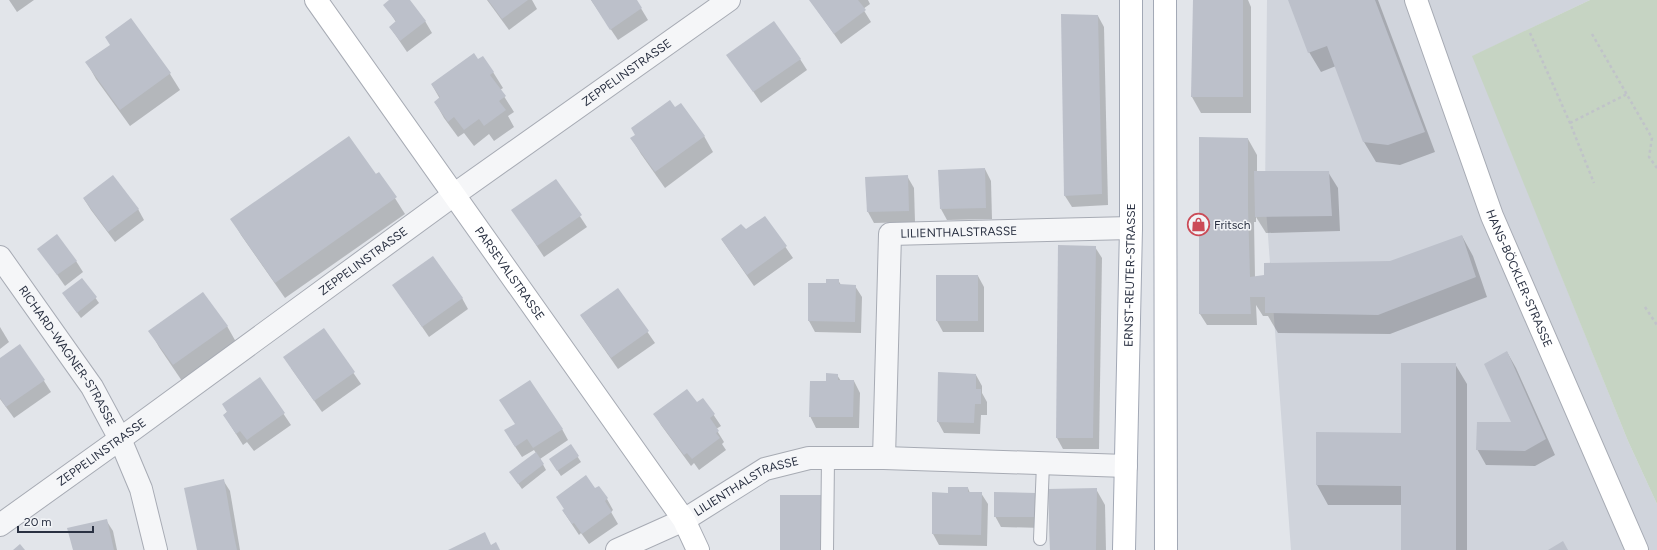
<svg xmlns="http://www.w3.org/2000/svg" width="1657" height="550" font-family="Figtree,sans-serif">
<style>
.built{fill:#d0d4dc}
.green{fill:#c6d4c3}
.shadow{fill:#0003}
.building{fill:#bcc0ca}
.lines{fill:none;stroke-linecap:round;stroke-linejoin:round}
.lane-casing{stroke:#a7abb4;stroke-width:14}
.street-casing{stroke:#a7abb4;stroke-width:24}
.secondary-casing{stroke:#a7abb4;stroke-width:24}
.primary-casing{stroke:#a2a8b5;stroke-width:24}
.path{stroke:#c0c3c9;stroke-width:2.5;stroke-dasharray:3 3;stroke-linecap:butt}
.lane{stroke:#f5f6f8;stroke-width:12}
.street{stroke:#f5f6f8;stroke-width:22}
.secondary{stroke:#fff;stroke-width:22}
.primary{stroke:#fff;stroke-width:22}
.labels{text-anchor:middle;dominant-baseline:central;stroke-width:3;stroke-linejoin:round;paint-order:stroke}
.street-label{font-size:12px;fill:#2a3142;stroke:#f2f4f7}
.poi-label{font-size:12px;fill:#2a3142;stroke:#f2f4f7;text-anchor:start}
</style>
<rect width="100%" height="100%" fill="#e2e5ea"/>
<polygon class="built" points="1267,0 1590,0 1473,56 1628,441 1657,504 1657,550 1291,550 1265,195"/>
<polygon class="green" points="1590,0 1657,0 1657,504 1628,441 1472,56"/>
<g class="shadow">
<polygon points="9,0 34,0 17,12"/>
<polygon points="391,0 408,0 425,21 432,33 407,52 390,27 396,22 385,5"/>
<polygon points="487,0 532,0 537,9 509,30"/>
<polygon points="591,0 636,0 648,20 618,40"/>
<polygon points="810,0 868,0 870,4 863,9 871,22 841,44"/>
<polygon points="1194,0 1248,0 1251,7 1251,113 1201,113 1192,97"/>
<polygon points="1289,0 1378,0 1435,152 1400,165 1376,162 1364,142 1336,66 1321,72 1309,52"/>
<polygon points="1098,16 1104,27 1108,205 1072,207 1065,196"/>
<polygon points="131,20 170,74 180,90 130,126 96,79 87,63 111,46"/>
<polygon points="728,55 800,59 807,70 761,103"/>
<polygon points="478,61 493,72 503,88 500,90 514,112 508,116 514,127 494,141 489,134 474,146 464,133 458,137 444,118 435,102 440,99 432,85"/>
<polygon points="675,108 704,136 713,152 665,188 641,154 632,139"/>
<polygon points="1200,138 1248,139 1257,155 1257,172 1328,172 1338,188 1340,231 1266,233 1256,217 1256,222 1254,222 1255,277 1390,262 1462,236 1473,256 1487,297 1390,334 1278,333 1268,316 1263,316 1256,305 1257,325 1207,325 1200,314"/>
<polygon points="985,169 991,181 992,219 947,220 941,209"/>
<polygon points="379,173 405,214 285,298 241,235 232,219"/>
<polygon points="907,176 914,188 915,222 874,223 868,212"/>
<polygon points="556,180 587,227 544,257 513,210"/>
<polygon points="84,199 138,209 144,220 115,242 91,210"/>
<polygon points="765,217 793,258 754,286 722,240 745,231"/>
<polygon points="1095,247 1102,258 1099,449 1063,449 1057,438"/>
<polygon points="39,249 76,261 83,272 65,286"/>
<polygon points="978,276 984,287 984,332 943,332 937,321"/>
<polygon points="82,279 99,303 81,318 66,298"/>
<polygon points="838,280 841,285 855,286 862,297 861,333 815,332 809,321 809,284 827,284"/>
<polygon points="394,286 462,298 468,309 429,337"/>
<polygon points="618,289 655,343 618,369 581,316"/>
<polygon points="227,326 236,342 182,381 159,347 150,331"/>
<polygon points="0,327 9,342 0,349"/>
<polygon points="324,330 361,384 322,412 291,368"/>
<polygon points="1507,352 1516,368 1555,455 1535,466 1486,465 1477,449 1513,423"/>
<polygon points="0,360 44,381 51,392 14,418 0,399"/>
<polygon points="1455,364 1467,384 1467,550 1402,550 1402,505 1328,505 1317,485 1317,433 1402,434"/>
<polygon points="837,375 841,381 854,381 860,393 859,428 816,428 810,416 827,382"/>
<polygon points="976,375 982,386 982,393 987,402 987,415 981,415 980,434 944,433 938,422"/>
<polygon points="260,379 291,425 254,451 247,442 243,445 224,415"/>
<polygon points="703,399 721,426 716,429 724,442 722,444 726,450 699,470 694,463 691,466 661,425 655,414 697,403"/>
<polygon points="562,429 568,440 540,459 546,470 522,489 514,478 536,453 534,450 522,457 512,442"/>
<polygon points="570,445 581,462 561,476 553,464"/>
<polygon points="223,480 230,491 240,550 198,550"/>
<polygon points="968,488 970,493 981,493 988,504 987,546 939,545 933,534 949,494"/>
<polygon points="1096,489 1105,505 1106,550 1050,550 1049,490"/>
<polygon points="595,490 607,499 613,510 611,512 618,524 589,544 581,533 579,535 563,511"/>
<polygon points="1035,494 1042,528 1001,527 995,516"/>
<polygon points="821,496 832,516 832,550 781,550"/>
<polygon points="106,520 113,531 117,550 74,550"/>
</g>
<g class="building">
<polygon points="389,0 410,0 426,21 400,41 389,27 396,21 383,5"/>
<polygon points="488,0 528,0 502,19"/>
<polygon points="591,0 637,0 642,8 610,30"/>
<polygon points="809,0 858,0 866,10 834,34"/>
<polygon points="1193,0 1243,0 1243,97 1191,97"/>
<polygon points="1288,0 1375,0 1425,132 1388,145 1363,142 1327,46 1308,53"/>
<polygon points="1061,14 1098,15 1102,194 1064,196"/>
<polygon points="131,18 171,73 120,110 85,62 110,45 105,37"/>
<polygon points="774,21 801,59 753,92 726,55"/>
<polygon points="474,53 478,59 483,56 494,72 490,75 506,96 499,101 506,110 484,126 479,119 464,130 454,117 448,122 434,102 440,97 431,84"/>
<polygon points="670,100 675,107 681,103 705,136 655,172 630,138 635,135 631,128"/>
<polygon points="349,136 376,174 379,172 397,197 275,283 230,219"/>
<polygon points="1199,137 1248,138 1248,207 1250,277 1264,275 1264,263 1390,261 1462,235 1476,277 1378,315 1265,313 1265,297 1250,297 1251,314 1199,314"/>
<polygon points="985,168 986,208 940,209 938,170"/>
<polygon points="1254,171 1329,171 1332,216 1255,217"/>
<polygon points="113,175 139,209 108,232 83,198"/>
<polygon points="908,175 909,211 867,212 865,177"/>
<polygon points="556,179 582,215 537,246 511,210"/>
<polygon points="765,216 787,246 747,275 721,239 741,224 746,229"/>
<polygon points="57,234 77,261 57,275 37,249"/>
<polygon points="1058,245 1096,246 1093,438 1056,438"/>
<polygon points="433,256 463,298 422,327 392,285"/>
<rect x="936" y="275" width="42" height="46"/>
<polygon points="82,278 97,297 77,313 62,293"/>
<polygon points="826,279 839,279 839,284 856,285 855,322 808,321 808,283 826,283"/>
<polygon points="618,288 649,331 611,358 580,315"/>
<polygon points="203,292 228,326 173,365 148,331"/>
<polygon points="324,328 355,372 314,401 283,357"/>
<polygon points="20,344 45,380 6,407 0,398 0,358"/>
<polygon points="1507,351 1546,439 1525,451 1476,450 1477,422 1511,422 1484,364"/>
<polygon points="1401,363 1456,363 1456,550 1401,550 1401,486 1316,485 1316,432 1401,433"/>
<polygon points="938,372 976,374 976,389 981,389 981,404 975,404 974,423 937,422"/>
<polygon points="826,373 838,374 838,380 854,380 853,417 809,417 810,381 826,381"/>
<polygon points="260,377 285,413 247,440 240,431 236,434 223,415 227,412 222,404"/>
<polygon points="530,380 563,429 533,448 527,439 515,447 504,430 515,424 499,400"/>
<polygon points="687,389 697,402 703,398 715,414 710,418 719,431 716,433 720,438 692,459 687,453 684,455 653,414"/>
<polygon points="571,444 579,456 557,471 549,459"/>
<polygon points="536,452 544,464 518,484 509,472"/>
<polygon points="586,475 595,488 599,486 608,498 605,501 612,512 582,534 574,523 572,524 562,510 564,509 556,497"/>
<polygon points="224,479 233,531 237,550 197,550 184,488"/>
<polygon points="948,487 968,487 968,492 982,492 981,535 932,534 932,492 948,493"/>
<polygon points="1097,488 1096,550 1050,550 1048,489"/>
<polygon points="994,492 1036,493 1036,517 994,517"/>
<rect x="780" y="495" width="41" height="55"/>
<polygon points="107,519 114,550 73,550 67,528"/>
<polygon points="485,532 491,545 496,542 500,550 448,550"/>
<polygon points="1563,541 1568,550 1548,550"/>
<polygon points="20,544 25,550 13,550"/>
</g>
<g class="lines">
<defs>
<g id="lane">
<polyline points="1040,539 1043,464"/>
<polyline points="827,550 828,458"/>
</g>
<g id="street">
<path id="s1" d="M0,257L92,387L120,439L141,489L156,550"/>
<path id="s2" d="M884,458L890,234L1131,228"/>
<path id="s3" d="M0,525L120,439L455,194L729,0"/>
<path id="s4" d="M617,550L684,520L765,469L809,458H884L1126,466"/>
</g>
<g id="secondary">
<path id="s5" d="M316,0L684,520L698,550"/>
<path id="s6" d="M1416,0L1492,216L1637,550"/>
</g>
<g id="primary">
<polyline points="1165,0 1166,550"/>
<path id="s7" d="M1124,550L1131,228V0"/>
</g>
</defs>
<use href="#lane" class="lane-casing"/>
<use href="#street" class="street-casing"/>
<use href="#secondary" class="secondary-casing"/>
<use href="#primary" class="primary-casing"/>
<g class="path">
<polyline points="1530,33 1570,123 1594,183"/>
<polyline points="1592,34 1652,138 1649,157 1657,168"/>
<polyline points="1570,123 1627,94"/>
<polyline points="1645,307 1657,325"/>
</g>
<use href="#lane" class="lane"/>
<use href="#street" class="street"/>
<use href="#secondary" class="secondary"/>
<use href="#primary" class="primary"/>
</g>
<defs>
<symbol id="shop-ring" viewBox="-11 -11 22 22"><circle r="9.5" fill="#f2f4f7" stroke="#cb4b57" stroke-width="1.5"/><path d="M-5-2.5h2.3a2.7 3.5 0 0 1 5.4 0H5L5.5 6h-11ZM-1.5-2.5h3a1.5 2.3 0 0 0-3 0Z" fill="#cb4b57"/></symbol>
</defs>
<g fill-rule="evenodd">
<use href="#shop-ring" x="1186" y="212" width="25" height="25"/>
</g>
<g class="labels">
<g class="street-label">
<text stroke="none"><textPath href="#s3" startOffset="773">ZEPPELINSTRASSE</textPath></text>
<text stroke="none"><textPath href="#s2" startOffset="293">LILIENTHALSTRASSE</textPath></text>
<text stroke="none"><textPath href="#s3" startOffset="449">ZEPPELINSTRASSE</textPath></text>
<text stroke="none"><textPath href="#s5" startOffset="335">PARSEVALSTRASSE</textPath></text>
<text stroke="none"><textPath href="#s7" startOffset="275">ERNST-REUTER-STRASSE</textPath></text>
<text stroke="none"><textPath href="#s6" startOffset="297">HANS-BÖCKLER-STRASSE</textPath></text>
<text stroke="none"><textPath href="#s1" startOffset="120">RICHARD-WAGNER-STRASSE</textPath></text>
<text stroke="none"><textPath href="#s3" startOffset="125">ZEPPELINSTRASSE</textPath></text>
<text stroke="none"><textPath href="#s4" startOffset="145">LILIENTHALSTRASSE</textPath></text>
</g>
<g class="poi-label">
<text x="1214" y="225">Fritsch</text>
</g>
</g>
<path d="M18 526v6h75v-6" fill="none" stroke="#2a3142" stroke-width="2"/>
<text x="24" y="526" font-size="12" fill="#2a3142" stroke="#f2f4f7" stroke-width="3" paint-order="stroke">20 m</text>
</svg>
